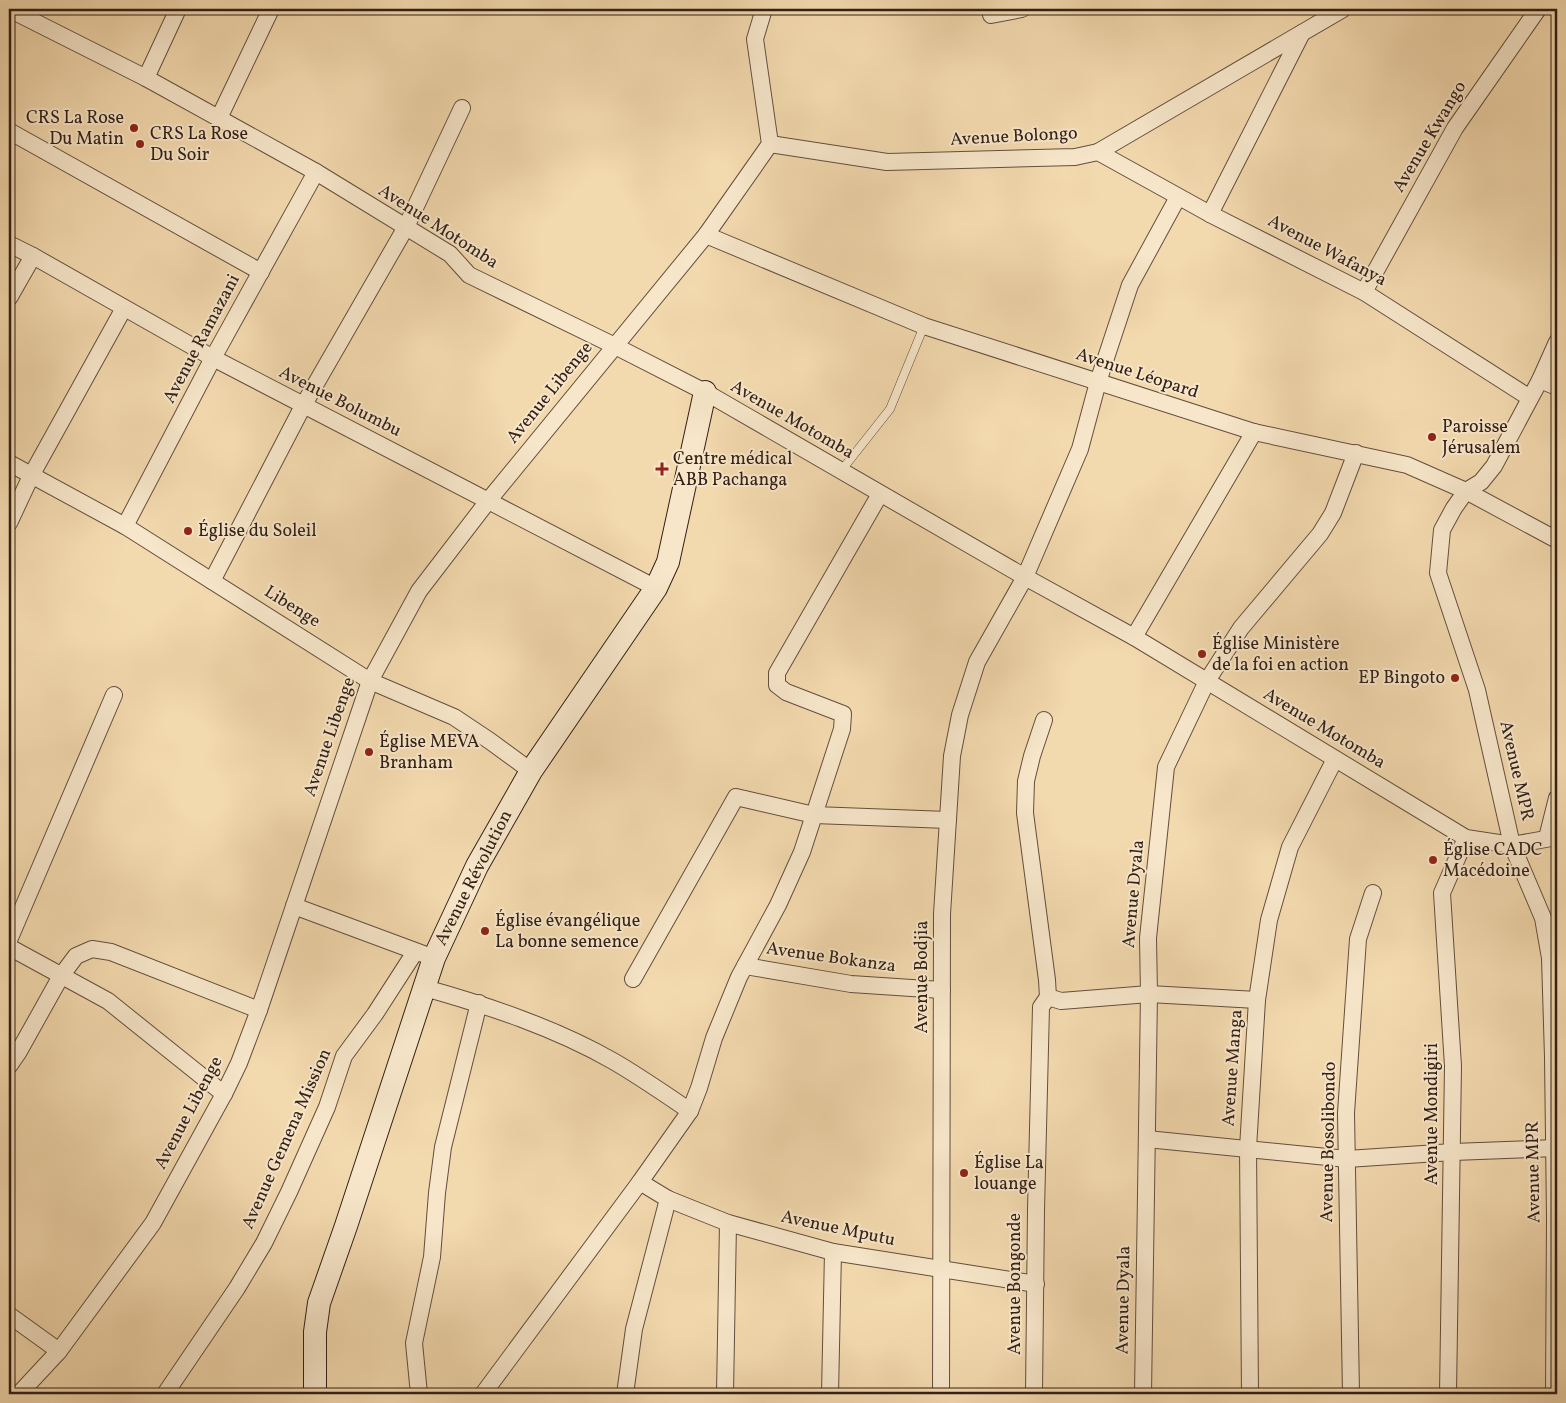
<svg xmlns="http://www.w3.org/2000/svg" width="1566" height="1403" font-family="Vollkorn,serif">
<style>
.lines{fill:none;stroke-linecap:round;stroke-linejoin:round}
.lane-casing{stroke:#634e3d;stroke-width:9}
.street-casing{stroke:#634e3d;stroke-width:18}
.secondary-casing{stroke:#332017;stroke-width:24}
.lane{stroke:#f7e6ca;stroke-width:8}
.street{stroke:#f7e6ca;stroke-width:16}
.secondary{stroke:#f7e6ca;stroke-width:22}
.poi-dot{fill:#8f2418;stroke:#f7e6ca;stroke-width:2}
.labels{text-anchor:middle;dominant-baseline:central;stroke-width:4;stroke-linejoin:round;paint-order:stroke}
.poi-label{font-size:18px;fill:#332017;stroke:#f7e6ca;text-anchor:start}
.street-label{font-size:18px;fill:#332017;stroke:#f7e6ca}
</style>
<rect width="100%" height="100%" fill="#f3d9ae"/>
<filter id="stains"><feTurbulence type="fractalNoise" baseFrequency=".004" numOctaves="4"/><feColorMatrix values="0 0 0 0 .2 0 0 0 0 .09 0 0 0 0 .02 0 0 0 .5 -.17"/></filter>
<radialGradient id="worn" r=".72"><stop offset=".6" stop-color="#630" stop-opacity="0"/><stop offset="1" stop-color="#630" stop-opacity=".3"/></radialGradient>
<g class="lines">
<defs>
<polyline id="lane" points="841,471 890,409 924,326"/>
<g id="street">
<polyline points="9,9 146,78 316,172 450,254 469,275 615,346 705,392 1025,577 1134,637 1466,838 1512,845 1557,837"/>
<polyline points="764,9 755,39 770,144"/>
<polyline points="991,15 1022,9"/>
<polyline points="146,78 178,9"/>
<polyline points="219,118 271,9"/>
<polyline points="9,131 261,272"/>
<polyline points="770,144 887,162 1075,157 1098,152 1343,9"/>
<polyline points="1098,152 1210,214 1364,292 1530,398"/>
<polyline points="1210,214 1302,33"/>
<polyline points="706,235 924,326 1254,432 1407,465 1466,491 1557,540"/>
<polyline points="9,244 33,256 213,358 656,588"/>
<polyline points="1364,292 1455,128 1538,9"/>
<polyline points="9,298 33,256"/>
<polyline points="1540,380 1557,387"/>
<polyline points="9,463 125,526 370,681 454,717 490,741 531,771"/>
<polyline points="9,523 31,476 124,308"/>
<polyline points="125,526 213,358 316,172"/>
<polyline points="212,581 303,406 406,227 462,108"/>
<polyline points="1134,637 1254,432"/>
<polyline points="1044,720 1032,756 1026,781 1025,813 1047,980 1048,997"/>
<polyline points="1547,838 1557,798"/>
<polyline points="294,906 426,955"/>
<polyline points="9,940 114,695"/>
<polyline points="9,947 108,1001 224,1094"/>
<polyline points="745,966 851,984 942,990"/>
<polyline points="633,979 736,797 814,815 948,820"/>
<path d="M425,988C489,1006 555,1028 613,1061C639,1076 665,1094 690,1111"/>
<polyline points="1048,997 1061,1001 1149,994 1257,1000"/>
<polyline points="9,1066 18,1053 61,976 76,956 92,949 111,952 259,1010"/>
<polyline points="1147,1139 1347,1159 1453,1152 1557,1148"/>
<polyline points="640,1182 668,1199 728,1223 833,1252 1036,1284"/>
<polyline points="9,1315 59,1351"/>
<polyline points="19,1394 59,1351 153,1223 224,1094 239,1063 259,1010 370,681 419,591 488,501 706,235 770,144"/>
<polyline points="165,1394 237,1288 264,1243 289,1192 327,1107 344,1056 375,1014 415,952"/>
<polyline points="419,1394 414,1343 432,1257 437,1193 443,1147 479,1003"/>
<polyline points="483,1394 640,1182 690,1111 699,1088 714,1038 739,977 778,905 802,852 842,729 843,714 786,692 777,685 777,673 880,494"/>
<polyline points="625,1394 634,1329 668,1199"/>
<polyline points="725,1394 728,1223"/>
<polyline points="830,1394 833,1252"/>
<polyline points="941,1394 942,914 952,756 960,715 977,662 1025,577 1080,449 1098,382 1130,285 1178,197"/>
<polyline points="1034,1394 1036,1210 1041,1007 1048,997"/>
<polyline points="1143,1394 1149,994 1148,938 1166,767 1207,681 1241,628 1320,534 1333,513 1356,453"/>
<polyline points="1250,1394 1248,1148 1257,1000 1269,920 1290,847 1335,759"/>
<polyline points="1351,1394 1346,1113 1358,939 1373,893"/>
<polyline points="1448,1394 1453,1066 1442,893 1466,838"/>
<polyline points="1554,1394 1555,1218 1553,1057 1550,958 1543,918 1512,845 1477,690 1438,573 1442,530 1454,508 1466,491 1481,482 1494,466 1540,380 1557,342"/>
</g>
<polyline id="secondary" points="315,1394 315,1332 319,1303 346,1226 434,958 477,866 531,771 656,588 668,562 705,392"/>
</defs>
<use href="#lane" class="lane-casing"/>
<use href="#street" class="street-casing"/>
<use href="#secondary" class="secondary-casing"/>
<use href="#lane" class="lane"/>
<use href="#street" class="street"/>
<use href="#secondary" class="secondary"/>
</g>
<g class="poi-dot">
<circle cx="134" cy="128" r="5"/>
<circle cx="140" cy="144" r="5"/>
<circle cx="1432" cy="437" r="5"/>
<path d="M659.5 461.5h5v5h5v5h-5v5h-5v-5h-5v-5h5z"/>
<circle cx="188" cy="531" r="5"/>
<circle cx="1202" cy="654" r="5"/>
<circle cx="1455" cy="678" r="5"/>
<circle cx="369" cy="752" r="5"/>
<circle cx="1433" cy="860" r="5"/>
<circle cx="485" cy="931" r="5"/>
<circle cx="964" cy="1173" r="5"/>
</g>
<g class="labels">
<g class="poi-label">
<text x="124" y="118" text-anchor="end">CRS La Rose<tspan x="124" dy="21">Du Matin</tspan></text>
<text x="150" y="134">CRS La Rose<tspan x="150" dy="21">Du Soir</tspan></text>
<text x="1442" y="427">Paroisse<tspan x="1442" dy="21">Jérusalem</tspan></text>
<text x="673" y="459">Centre médical<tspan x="673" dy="21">ABB Pachanga</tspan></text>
<text x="198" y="531">Église du Soleil</text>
<text x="1212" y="644">Église Ministère<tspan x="1212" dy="21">de la foi en action</tspan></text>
<text x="1445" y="678" text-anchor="end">EP Bingoto</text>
<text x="379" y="742">Église MEVA<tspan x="379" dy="21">Branham</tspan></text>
<text x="1443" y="850">Église CADC<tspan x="1443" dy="21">Macédoine</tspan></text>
<text x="495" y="921">Église évangélique<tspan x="495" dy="21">La bonne semence</tspan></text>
<text x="974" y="1163">Église La<tspan x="974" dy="21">louange</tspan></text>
</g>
<g class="street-label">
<text transform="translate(1014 137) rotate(-3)">Avenue Bolongo</text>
<text transform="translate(1430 137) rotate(-59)">Avenue Kwango</text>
<text transform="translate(438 227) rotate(33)">Avenue Motomba</text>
<text transform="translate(1327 251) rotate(28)">Avenue Wafanya</text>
<text transform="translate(202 339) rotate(-62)">Avenue Ramazani</text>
<text transform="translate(1137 374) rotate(18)">Avenue Léopard</text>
<text transform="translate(550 393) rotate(-51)">Avenue Libenge</text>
<text transform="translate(340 402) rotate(27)">Avenue Bolumbu</text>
<text transform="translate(792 420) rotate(30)">Avenue Motomba</text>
<text transform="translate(292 607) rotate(32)">Libenge</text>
<text transform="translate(1324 729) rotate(31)">Avenue Motomba</text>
<text transform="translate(330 737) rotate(-71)">Avenue Libenge</text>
<text transform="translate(1516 771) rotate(77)">Avenue MPR</text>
<text transform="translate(474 878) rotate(-63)">Avenue Révolution</text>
<text transform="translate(1134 894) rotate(-85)">Avenue Dyala</text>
<text transform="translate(831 958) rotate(8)">Avenue Bokanza</text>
<text transform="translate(922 977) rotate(-90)">Avenue Bodjia</text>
<text transform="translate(1233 1068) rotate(-86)">Avenue Manga</text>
<text transform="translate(189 1113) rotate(-62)">Avenue Libenge</text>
<text transform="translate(1432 1114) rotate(-90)">Avenue Mondigiri</text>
<text transform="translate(287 1139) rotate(-66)">Avenue Gemena Mission</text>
<text transform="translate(1329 1142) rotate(-89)">Avenue Bosolibondo</text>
<text transform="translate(1534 1172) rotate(-91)">Avenue MPR</text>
<text transform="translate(838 1229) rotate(12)">Avenue Mputu</text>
<text transform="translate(1015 1284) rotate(-90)">Avenue Bongonde</text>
<text transform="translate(1124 1300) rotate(-89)">Avenue Dyala</text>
</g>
</g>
<rect width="1566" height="1403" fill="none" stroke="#f3d9ae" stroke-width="30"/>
<rect x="10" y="10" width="1546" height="1383" fill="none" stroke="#332017" stroke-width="2.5"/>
<rect x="15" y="15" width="1536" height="1373" fill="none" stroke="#332017"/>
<rect width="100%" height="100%" filter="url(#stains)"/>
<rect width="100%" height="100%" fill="url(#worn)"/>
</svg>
